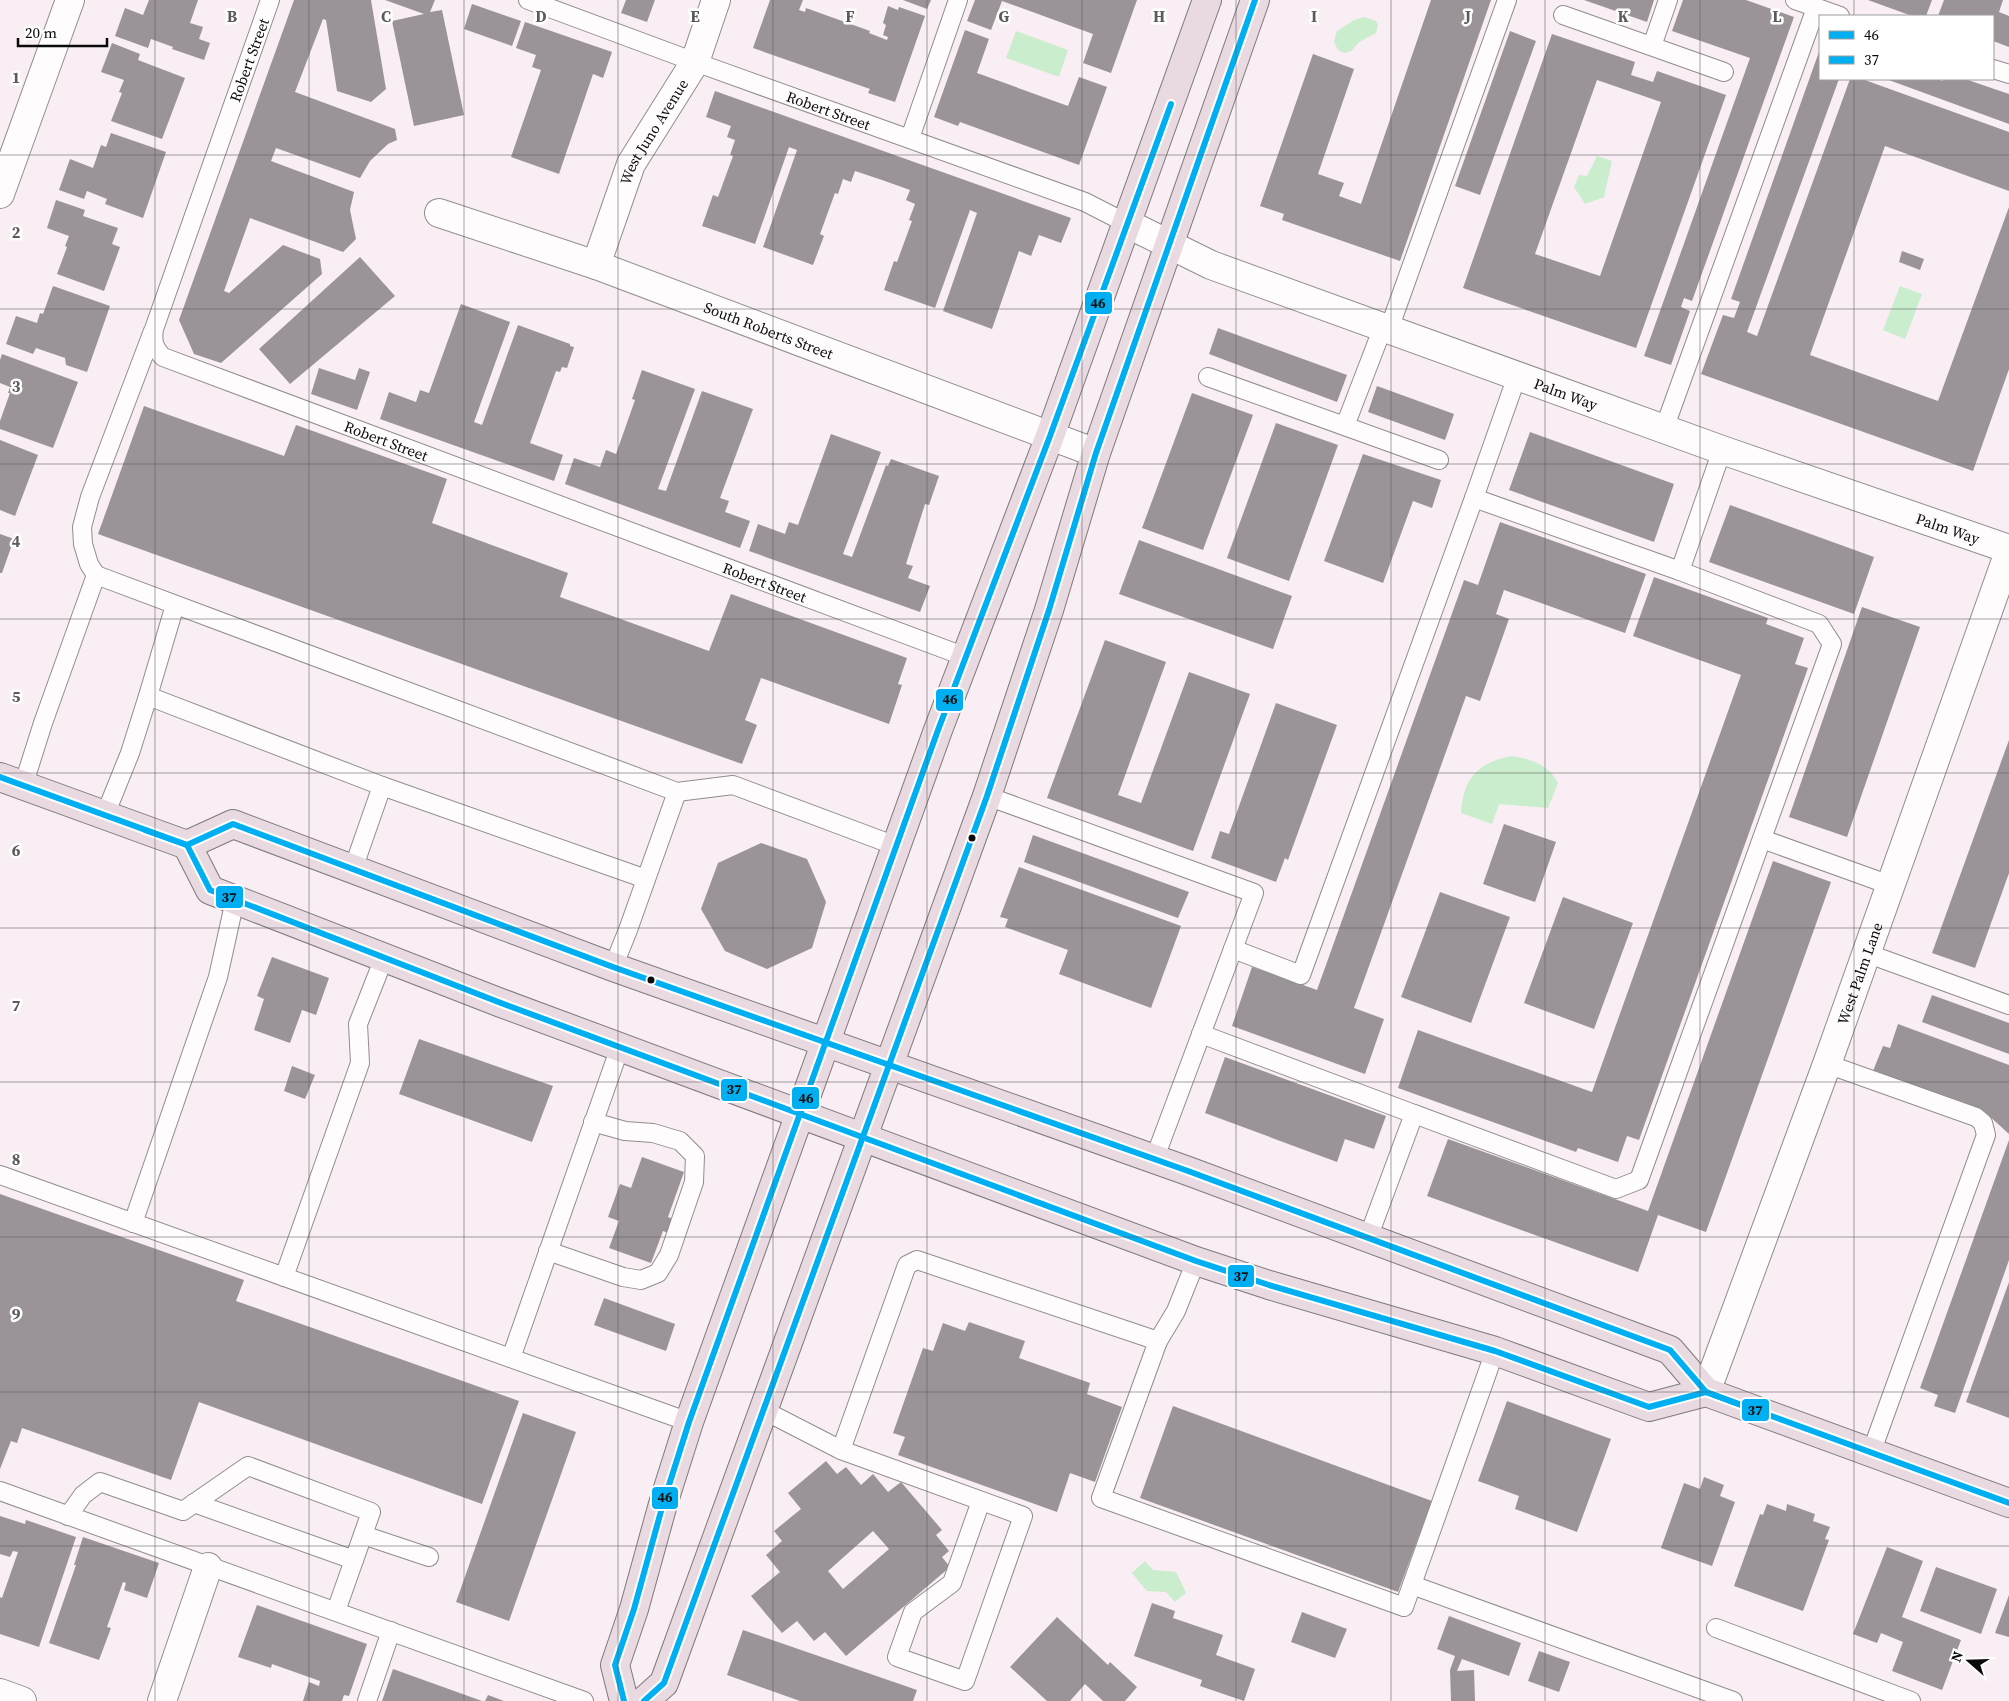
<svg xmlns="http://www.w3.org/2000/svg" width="2009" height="1701" font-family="'Source Serif 4',serif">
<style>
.water{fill:#caedcd}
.building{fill:#9a9498;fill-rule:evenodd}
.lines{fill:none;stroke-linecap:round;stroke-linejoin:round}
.lane-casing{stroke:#918d8f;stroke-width:20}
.street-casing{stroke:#918d8f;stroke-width:30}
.primary-casing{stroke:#7e7a7c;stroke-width:30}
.lane{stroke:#fefcfd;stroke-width:18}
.street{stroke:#fefcfd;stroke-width:28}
.primary{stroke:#e9d9e0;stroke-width:28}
.bus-1-casing{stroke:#fff;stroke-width:10}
.bus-2-casing{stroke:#fff;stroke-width:10}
.bus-1{stroke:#00aff2;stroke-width:6}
.bus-2{stroke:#00aff2;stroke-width:6}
.grid{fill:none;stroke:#5d5a5c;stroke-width:1;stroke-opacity:0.55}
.bus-dot{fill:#0a0a0a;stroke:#fff;stroke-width:2}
.labels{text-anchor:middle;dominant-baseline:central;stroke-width:5;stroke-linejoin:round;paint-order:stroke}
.street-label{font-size:15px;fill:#0a0a0a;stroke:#fff}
.grid-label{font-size:16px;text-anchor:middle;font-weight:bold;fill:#5d5a5c;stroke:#fff;stroke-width:5;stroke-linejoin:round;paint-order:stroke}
.line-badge{stroke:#fff;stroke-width:2}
.pale-badge-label{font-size:14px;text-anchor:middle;font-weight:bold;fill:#111}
</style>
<rect width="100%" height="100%" fill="#f8eef3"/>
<g class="water">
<polygon points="1364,17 1376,21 1378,25 1376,33 1359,42 1351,51 1344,53 1338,50 1334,42 1337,31 1354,20"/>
<polygon points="1016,31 1068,50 1059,77 1006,58"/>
<polygon points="1597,156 1612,161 1604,197 1585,204 1574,187 1579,175 1587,176"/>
<polygon points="1900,286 1922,294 1905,339 1883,330"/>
<path d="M1512,756C1531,759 1549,765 1558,783L1548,808L1499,804L1492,824L1461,813C1463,778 1479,762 1512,756Z"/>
<polygon points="1145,1561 1153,1570 1176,1572 1186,1593 1175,1602 1166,1592 1147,1591 1132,1573"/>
</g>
<g class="building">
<polygon points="149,0 198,0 190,23 203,27 199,39 210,43 204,60 172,49 173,47 151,39 148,48 115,36 125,8 143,15"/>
<polygon points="294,0 371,0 386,89 371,102 337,91 326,20 323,19 295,92 395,129 397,140 388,144 370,161 360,178 276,148 271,161 354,192 350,210 356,239 343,252 250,218 224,291 229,293 283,245 320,259 322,274 221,363 194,354 179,320"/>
<polygon points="385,0 435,0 430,12 442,10 464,115 414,126 392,21 424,14"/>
<polygon points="626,0 655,0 647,22 621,13"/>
<polygon points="770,0 803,0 799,10 805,12 806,8 870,31 869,33 887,40 888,37 883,35 886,25 883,23 888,6 898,10 899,7 925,16 895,102 868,93 870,89 753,48"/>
<polygon points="903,0 931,0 927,9"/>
<polygon points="975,0 1137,0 1111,73 1083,63 1093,34 1002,1 991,30 967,21"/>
<polygon points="1431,0 1491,0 1400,261 1282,220 1284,214 1260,206 1313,54 1354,69 1318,174 1344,183 1339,196 1361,204"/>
<polygon points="1584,0 1654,0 1647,22"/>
<polygon points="1683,0 1746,0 1794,17 1692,301 1684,298 1681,307 1690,311 1671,365 1644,356 1750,58 1672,31"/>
<polygon points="1868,0 1932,0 1926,16 1912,16"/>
<polygon points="1944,0 2003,0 1999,12 2009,16 2009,47 1993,41 1993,16 1938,16"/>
<polygon points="472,4 521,21 512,46 464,29"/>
<polygon points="525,22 612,52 603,78 593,74 559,174 511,157 541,70 532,67 536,55 516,48"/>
<polygon points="965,30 989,39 977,73 1068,106 1079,77 1107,87 1079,165 960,122 958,126 934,117"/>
<polygon points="1510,31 1536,41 1480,195 1455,186"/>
<path d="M1552,34L1635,62L1631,75L1653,82L1657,71L1726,95L1636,348L1463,288ZM1597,80L1661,102L1600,276L1535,254Z"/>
<polygon points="112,43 140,54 138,60 185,78 162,139 111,121 122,93 119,92 124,80 101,72"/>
<polygon points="1820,49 1820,79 1839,79 1747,332 1757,336 1850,79 1862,79 2009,132 2009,191 1885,146 1810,355 1938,401 2009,207 2009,369 1973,471 1701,374 1723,315 1734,318 1740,302 1731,299"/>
<polygon points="1886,79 1936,79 1943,81 1943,79 1965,79 2009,94 2009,124"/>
<polygon points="715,91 1071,218 1061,243 1039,235 1031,256 1019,251 992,329 943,311 977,213 970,210 935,308 884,290 894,261 897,262 912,221 909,220 915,204 906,200 910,190 882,180 855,171 851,182 843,179 838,194 835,193 820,234 824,236 813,265 763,247 797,150 789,147 755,244 702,226 713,195 718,197 733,156 730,155 735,140 727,137 731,126 706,117"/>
<polygon points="111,133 166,152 143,218 105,204 107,199 87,191 84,199 59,190 70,159 93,168 101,145 106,147"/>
<polygon points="56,200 85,210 83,216 118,228 112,244 120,247 104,291 57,274 67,247 65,246 69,236 47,228"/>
<polygon points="1902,251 1924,259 1920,270 1899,262"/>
<polygon points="360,257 395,296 290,384 259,349"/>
<polygon points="53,286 110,306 87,372 66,365 65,358 36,348 33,354 6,344 16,316 37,323 40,313 43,314"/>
<polygon points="461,304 510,322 474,422 482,425 518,325 570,344 570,346 574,347 567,368 562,367 560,372 556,371 530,443 563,455 554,481 380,419 389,392 416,402 420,390 429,393"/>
<polygon points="1218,328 1347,375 1337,402 1209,354"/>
<polygon points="2,354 78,382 53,448 0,429 0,421 10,393 8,393 10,387 0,383 0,360"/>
<polygon points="319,368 355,380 359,368 370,372 357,410 311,394"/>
<polygon points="642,370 695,389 658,489 666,491 702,391 753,409 720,498 729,501 725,512 750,521 740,548 565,484 574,458 600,467 606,450 616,454 635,400 632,399"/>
<polygon points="1377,386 1454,414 1445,440 1368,412"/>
<polygon points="1192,393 1253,415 1203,550 1142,528"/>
<polygon points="144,406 284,456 296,425 447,479 432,523 568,573 560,597 709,651 731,594 907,658 898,684 902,685 889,724 761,678 745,720 757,725 742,764 98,534"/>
<polygon points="1276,423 1338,445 1289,581 1227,558"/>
<polygon points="1530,432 1674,484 1654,542 1509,490"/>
<polygon points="831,434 881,452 843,554 852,557 886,465 888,466 891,459 939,476 929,505 925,504 906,564 913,566 908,578 930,586 920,612 749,551 758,524 785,534 789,522 798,525"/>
<polygon points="0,440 38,455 15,516 0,510"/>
<polygon points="1363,454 1441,480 1432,508 1413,501 1383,583 1324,561"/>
<polygon points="1730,505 1874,557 1854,614 1709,562"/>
<polygon points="1500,522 1646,574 1625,633 1504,590 1496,614 1509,619 1480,701 1466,696 1354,1008 1384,1019 1365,1074 1232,1026 1252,967 1317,990 1464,580 1478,585"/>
<polygon points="0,534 14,539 2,573 0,573"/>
<polygon points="1139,540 1292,596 1273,649 1119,594"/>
<polygon points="1654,577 1768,618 1766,624 1804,638 1795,664 1808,668 1639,1140 1627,1136 1618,1162 1578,1148 1576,1152 1398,1088 1418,1030 1592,1092 1741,675 1633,636"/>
<polygon points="1862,607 1920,627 1847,837 1789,817"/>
<polygon points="1105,640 1166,662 1118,795 1141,803 1189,672 1250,694 1193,851 1047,798"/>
<polygon points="1276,703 1337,725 1288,860 1285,858 1276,882 1211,858 1220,831 1229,834"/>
<polygon points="2009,740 2009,873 1975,968 1932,953"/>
<polygon points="1504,824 1556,842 1535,902 1483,884"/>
<polygon points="1033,835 1189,892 1178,918 1024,862"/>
<polygon points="761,843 807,859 826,902 812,948 767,969 725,951 701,909 718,863"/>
<polygon points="1773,861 1831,882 1706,1232 1658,1215 1638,1272 1427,1196 1448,1139 1648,1211"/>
<polygon points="1019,867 1181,926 1151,1008 1059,974 1068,950 1005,927 1008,919 1000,917"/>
<polygon points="1440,892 1510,917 1471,1023 1401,997"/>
<polygon points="1563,897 1633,923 1594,1029 1524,1003"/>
<polygon points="272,957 329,978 316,1015 302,1010 290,1043 254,1030 264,999 257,996"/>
<polygon points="1932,995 2009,1023 2009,1054 1922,1022"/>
<polygon points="1898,1024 2009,1065 2009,1134 1986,1113 1873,1071 1883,1046 1890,1048"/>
<polygon points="419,1039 553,1086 532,1142 399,1094"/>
<polygon points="1225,1057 1386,1116 1374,1149 1345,1139 1337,1162 1205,1113"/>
<polygon points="292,1066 315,1075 305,1099 284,1091"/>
<polygon points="2009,1140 2009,1260 1955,1413 1934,1406 1938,1395 1920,1388"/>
<polygon points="642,1157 684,1172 668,1217 673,1219 668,1233 663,1231 651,1263 609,1248 619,1221 608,1217 620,1184 631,1188"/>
<polygon points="0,1194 244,1280 236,1301 519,1401 482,1504 199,1402 171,1480 22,1428 17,1443 11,1441 0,1469"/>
<polygon points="2009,1282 2009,1418 1966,1402"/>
<polygon points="604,1298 675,1324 666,1351 594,1325"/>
<polygon points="969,1322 1025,1341 1019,1358 1090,1383 1087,1394 1122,1407 1095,1482 1070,1473 1057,1512 898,1455 905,1437 893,1433 923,1348 933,1351 943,1323 965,1331"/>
<polygon points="1507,1401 1611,1439 1577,1532 1515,1509 1519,1496 1478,1481"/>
<polygon points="1173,1406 1432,1501 1398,1592 1140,1498"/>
<polygon points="523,1413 576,1432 509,1621 456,1602"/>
<path d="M826,1461L837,1474L846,1467L861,1485L873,1474L888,1492L901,1482L942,1530L936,1535L949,1551L942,1557L950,1567L846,1656L825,1632L814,1641L797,1621L782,1633L751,1596L780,1572L766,1555L782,1541L774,1531L801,1509L788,1493ZM873,1531L889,1549L843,1589L828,1571Z"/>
<polygon points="1704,1477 1724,1485 1720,1496 1735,1502 1712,1566 1661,1548 1684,1483 1700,1489"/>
<polygon points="1767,1504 1786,1511 1787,1504 1815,1514 1813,1521 1830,1527 1825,1539 1829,1540 1803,1611 1734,1586 1760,1514 1763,1515"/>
<polygon points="0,1516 25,1524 26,1520 76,1537 39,1647 0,1634 0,1597 2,1598 18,1552 13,1551 10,1557 0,1554"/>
<polygon points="83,1537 159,1563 147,1598 124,1590 126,1583 123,1582 107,1627 111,1628 99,1660 49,1643 76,1565 74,1565"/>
<polygon points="1887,1547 1923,1561 1902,1617 1961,1640 1942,1690 1892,1671 1903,1642 1881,1633 1877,1643 1853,1634"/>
<polygon points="1936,1567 1997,1589 1981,1634 1920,1611"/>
<polygon points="2009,1595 2009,1637 1995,1633"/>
<polygon points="1152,1603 1175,1611 1173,1618 1223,1635 1216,1655 1255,1669 1244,1701 1200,1686 1202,1680 1134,1656"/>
<polygon points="257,1605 367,1644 349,1696 344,1695 342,1701 303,1701 309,1682 319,1686 320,1681 272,1664 271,1668 238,1657"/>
<polygon points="1302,1612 1347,1629 1335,1658 1291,1642"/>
<polygon points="1449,1616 1521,1643 1509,1676 1462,1659 1457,1671 1474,1670 1475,1701 1451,1701 1450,1670 1455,1656 1437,1649"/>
<polygon points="1057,1617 1108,1665 1110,1662 1137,1687 1125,1701 1103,1701 1085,1684 1070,1701 1047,1701 1010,1667"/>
<polygon points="743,1630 917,1690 913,1701 800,1701 727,1675"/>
<polygon points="1539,1651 1570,1662 1559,1692 1528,1681"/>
<polygon points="393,1669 482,1701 382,1701"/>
<polygon points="488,1695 504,1701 485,1701"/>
</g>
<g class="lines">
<defs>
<g id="lane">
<path id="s1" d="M270,0L154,329C152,341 154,348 163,357L966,657"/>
<path id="s2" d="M528,0L695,62L1085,202L1128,224"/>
<polyline points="1795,0 1840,16"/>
<polyline points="1563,15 1724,72"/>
<polyline points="1652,46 1668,0"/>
<polyline points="1993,69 2009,74"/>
<polyline points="910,138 958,0"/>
<polyline points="1389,329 1507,0"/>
<polyline points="1208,377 1439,460"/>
<polyline points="1345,426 1383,327"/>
<polyline points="1664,429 1816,8"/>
<polyline points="1474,498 1517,376"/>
<polyline points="96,575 89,564 83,544 82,527 90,497 153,331"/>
<polyline points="148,696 175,605"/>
<polyline points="23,786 43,723 96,575 677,792 733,785 896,846"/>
<polyline points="987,796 1254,893 1233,949"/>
<polyline points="105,815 130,753 148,696 382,786"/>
<polyline points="1762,839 1890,885"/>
<polyline points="353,869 382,786 646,879"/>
<polyline points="1866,953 2009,1005"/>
<polyline points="613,967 628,930 677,792"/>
<polyline points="1201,1034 1414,1114"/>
<polyline points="1827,1064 1976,1117 1983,1123 1986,1135 1871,1453"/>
<polyline points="1154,1160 1233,949 1301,975 1474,498 1680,571 1722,450"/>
<polyline points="0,1175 689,1422"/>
<polyline points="133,1223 218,977 235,900"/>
<polyline points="1368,1238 1414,1114 1616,1189 1639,1180 1832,644 1819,624 1680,571"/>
<polyline points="548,1251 623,1277 641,1280 658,1273 669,1255 694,1182 695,1156 680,1141 653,1133 625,1131 593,1122"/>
<polyline points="284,1277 360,1063 358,1024 384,958"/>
<polyline points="1158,1341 1101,1498 1404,1607 1495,1351"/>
<polyline points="511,1358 620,1047"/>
<polyline points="763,1410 841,1450 907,1265 917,1260 1158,1341 1176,1311 1196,1261"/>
<polyline points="841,1450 1023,1516 965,1681 897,1657 913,1612 952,1583 981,1501"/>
<polyline points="0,1491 584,1701"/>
<polyline points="194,1503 354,1560"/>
<polyline points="68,1516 83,1495 100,1482 183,1511 248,1466 371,1512 336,1611"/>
<polyline points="363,1535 429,1557"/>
<polyline points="1412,1585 1733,1701"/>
<polyline points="1716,1628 1911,1701"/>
<polyline points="367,1701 391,1631"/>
</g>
<g id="street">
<polyline points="0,194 70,0"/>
<path id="s3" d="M439,213L596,265L1096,453"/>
<path id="s4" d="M1128,224L1211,265L1722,450L2009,549"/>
<path id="s5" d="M596,265L631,164L695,62L716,0"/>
<path id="s6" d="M1706,1392L1827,1064L2009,552"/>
<polyline points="0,1693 22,1701"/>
<polyline points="162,1701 208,1567"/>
</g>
<g id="primary">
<polyline points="0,777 187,845 233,824 613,967 1188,1171 1670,1350 1706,1392 2009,1503"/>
<polyline points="187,845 210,890 501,1003 1196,1261 1269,1285 1495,1351 1649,1407 1706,1392"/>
<polyline points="624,1701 615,1665 634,1609 663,1504 689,1422 938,730 1050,436 1207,0"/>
<polyline points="644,1701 664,1683 987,796 1049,610 1096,453 1255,0"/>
</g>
</defs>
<use href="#lane" class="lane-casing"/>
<use href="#street" class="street-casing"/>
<use href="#primary" class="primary-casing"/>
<use href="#lane" class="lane"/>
<use href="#street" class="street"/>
<use href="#primary" class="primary"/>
<defs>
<g id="bus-1">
<polyline points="624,1701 615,1665 634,1609 663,1504 689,1422 938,730 1050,436 1171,104"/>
<polyline points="644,1701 664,1683 987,796 1049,610 1096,453 1255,0"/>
</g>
<g id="bus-2">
<polyline points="0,777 187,845 210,890 501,1003 1196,1261 1269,1285 1495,1351 1649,1407 1706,1392 2009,1503"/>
<polyline points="145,830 187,845 233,824 613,967 1188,1171 1670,1350 1706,1392 1741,1405"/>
</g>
</defs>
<use href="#bus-1" class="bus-1-casing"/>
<use href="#bus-2" class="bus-2-casing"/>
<use href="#bus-1" class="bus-1"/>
<use href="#bus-2" class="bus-2"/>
</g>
<path class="grid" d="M155,0V1701M309,0V1701M464,0V1701M618,0V1701M773,0V1701M927,0V1701M1082,0V1701M1236,0V1701M1391,0V1701M1545,0V1701M1700,0V1701M1854,0V16M1854,79V1701M0,155H2009M0,309H2009M0,464H2009M0,619H2009M0,773H2009M0,928H2009M0,1082H2009M0,1237H2009M0,1392H2009M0,1546H2009"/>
<g class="bus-dot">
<circle cx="972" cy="838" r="4.5"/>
<circle cx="651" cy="980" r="4.5"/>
</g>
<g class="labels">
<g class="street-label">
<text transform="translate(249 60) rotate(-70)">Robert Street</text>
<text stroke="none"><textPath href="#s2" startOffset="320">Robert Street</textPath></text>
<text stroke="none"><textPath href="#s5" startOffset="146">West Juno Avenue</textPath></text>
<text stroke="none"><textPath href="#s3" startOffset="350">South Roberts Street</textPath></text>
<text stroke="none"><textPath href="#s4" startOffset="470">Palm Way</textPath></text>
<text stroke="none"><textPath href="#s1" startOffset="618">Robert Street</textPath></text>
<text stroke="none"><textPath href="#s4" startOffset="875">Palm Way</textPath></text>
<text stroke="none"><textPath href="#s1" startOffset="1022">Robert Street</textPath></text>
<text stroke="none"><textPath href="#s6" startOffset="446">West Palm Lane</textPath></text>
</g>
</g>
<g class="grid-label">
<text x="232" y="22">B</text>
<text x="386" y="22">C</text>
<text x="541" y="22">D</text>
<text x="695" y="22">E</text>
<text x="850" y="22">F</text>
<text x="1004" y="22">G</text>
<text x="1159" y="22">H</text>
<text x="1314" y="22">I</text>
<text x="1468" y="22">J</text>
<text x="1623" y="22">K</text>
<text x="1777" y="22">L</text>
<text x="16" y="83">1</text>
<text x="16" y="238">2</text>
<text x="16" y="392">3</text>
<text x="16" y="547">4</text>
<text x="16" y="702">5</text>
<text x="16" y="856">6</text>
<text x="16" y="1011">7</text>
<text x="16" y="1165">8</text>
<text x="16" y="1320">9</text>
</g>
<g class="line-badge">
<rect x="1084" y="291" width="29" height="24" rx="5" fill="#00aff2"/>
<rect x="935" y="688" width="29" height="24" rx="5" fill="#00aff2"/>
<rect x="215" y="885" width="29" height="24" rx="5" fill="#00aff2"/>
<rect x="720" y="1078" width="28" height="24" rx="5" fill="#00aff2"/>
<rect x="791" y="1086" width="29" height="24" rx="5" fill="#00aff2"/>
<rect x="1227" y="1264" width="28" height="24" rx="5" fill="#00aff2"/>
<rect x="1741" y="1398" width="29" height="24" rx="5" fill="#00aff2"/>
<rect x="651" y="1486" width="28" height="24" rx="5" fill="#00aff2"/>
</g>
<g class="pale-badge-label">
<text x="1098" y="308">46</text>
<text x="950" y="704">46</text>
<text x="229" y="902">37</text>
<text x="734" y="1094">37</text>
<text x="806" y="1103">46</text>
<text x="1241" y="1281">37</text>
<text x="1755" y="1415">37</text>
<text x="665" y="1502">46</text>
</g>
<rect x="1819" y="15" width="175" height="65" fill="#ffffff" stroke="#9d9d9d"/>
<rect x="1829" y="31" width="25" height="8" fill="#00aff2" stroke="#9d9d9d"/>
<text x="1864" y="40" font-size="15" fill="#0a0a0a">46</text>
<rect x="1829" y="56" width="25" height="8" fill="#00aff2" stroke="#9d9d9d"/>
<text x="1864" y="65" font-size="15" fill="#0a0a0a">37</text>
<g transform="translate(1969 1661) rotate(290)" stroke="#ffffff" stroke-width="4" paint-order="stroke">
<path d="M0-4L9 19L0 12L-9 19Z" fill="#0a0a0a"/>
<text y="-8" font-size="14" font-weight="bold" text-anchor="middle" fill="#0a0a0a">N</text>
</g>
<path d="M18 38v8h89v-8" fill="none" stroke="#0a0a0a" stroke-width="2.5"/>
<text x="25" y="38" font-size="15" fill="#0a0a0a" stroke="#ffffff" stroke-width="4" paint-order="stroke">20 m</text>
</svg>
